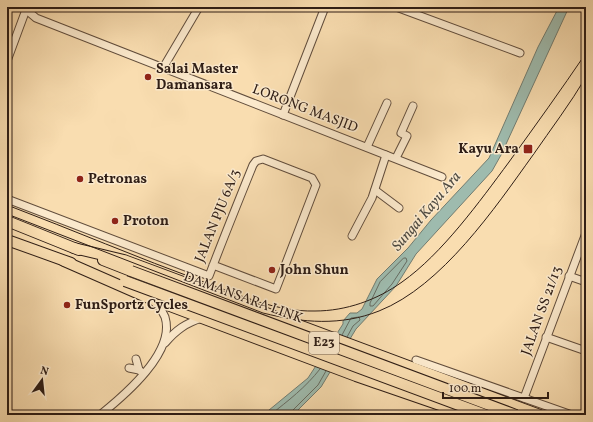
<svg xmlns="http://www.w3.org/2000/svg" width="593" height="422" font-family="Vollkorn,serif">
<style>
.water{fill:#9ebbae;stroke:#717c71}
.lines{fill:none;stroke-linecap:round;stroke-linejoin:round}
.shore{stroke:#666c62;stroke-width:1}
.minor-casing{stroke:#614d3c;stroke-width:9}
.highway-casing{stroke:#2e1d15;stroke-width:12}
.minor{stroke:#fbe9cc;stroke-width:7}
.highway{stroke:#f9ddb0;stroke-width:10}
.tram{stroke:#2e1d15;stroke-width:1}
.highway-bridge-casing{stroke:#2e1d15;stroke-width:12;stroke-linecap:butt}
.highway-bridge{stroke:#f9ddb0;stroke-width:10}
.poi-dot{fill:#8f2418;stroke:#fbe9cc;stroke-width:1.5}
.labels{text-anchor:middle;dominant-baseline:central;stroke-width:3;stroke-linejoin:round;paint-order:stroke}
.shield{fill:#fbe9cc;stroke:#6c5a4c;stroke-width:1}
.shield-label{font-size:13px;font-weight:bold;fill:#2e1d15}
.poi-label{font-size:14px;font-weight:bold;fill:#2e1d15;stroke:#fbe9cc;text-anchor:start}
.street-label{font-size:14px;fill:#2e1d15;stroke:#fbe9cc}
.water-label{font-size:15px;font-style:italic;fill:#504c43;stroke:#fbe9cc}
</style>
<rect width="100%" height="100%" fill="#f9ddb0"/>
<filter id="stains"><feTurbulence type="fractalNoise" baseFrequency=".005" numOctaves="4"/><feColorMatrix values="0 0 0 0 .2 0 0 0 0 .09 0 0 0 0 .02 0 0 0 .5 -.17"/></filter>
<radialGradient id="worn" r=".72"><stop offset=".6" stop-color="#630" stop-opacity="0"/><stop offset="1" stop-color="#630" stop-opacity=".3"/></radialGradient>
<polygon class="water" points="559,7 569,7 501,155 492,171 416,254 396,286 356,329 321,387 293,415 263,415 308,378 343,324 343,321 350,313 357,313 362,309 377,279 408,248 431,220 489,158 538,47"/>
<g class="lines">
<g class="shore">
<polygon points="404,258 406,258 407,261 392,284 373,306 370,306 370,303 380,282"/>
<polyline points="342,335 351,318 359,317 360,320 353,326 347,337"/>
<path d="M270,415C288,401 306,387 320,369"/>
<polyline points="291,415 292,411 318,385 326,371"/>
</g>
<defs>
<g id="minor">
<polyline points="23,7 36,18 442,177"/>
<polyline points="396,7 520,53"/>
<polyline points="7,61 27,7"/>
<polyline points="163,68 199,7"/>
<polyline points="283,115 325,7"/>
<polyline points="367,147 387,103"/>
<polyline points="396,158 407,136 401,133 413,106"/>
<polyline points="375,190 399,208"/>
<path d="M7,199L209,276C223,239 238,202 253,165L256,161L263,159L312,178L316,185L276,289L213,265"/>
<polyline points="352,236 372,198 386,155"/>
<polyline points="569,276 586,282"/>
<polyline points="546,337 586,351"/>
<path d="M165,343C176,330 186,323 202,318"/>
<polyline points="136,359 139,370"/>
<polyline points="416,360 572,415"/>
<polyline points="129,368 139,370 143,373"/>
<polyline points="524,398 586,233"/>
<path d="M100,415C125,395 176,352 165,317C162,311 160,306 154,302"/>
</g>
<g id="highway">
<polyline points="7,221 79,250"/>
<polyline points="7,240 71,263"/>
<polyline points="74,248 124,260 540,415"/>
<polyline points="103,260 131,271"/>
<polyline points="64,261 146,297 356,376 469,415"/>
</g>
</defs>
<use href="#minor" class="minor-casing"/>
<use href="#highway" class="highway-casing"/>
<use href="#minor" class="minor"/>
<use href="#highway" class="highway"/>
<g class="tram">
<path d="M7,205C73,230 138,258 204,282C240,295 276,312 315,311C346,311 377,300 402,282C442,254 480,201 509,162C535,126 561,90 586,53"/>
<path d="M7,214L263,313C303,323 341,326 379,311C442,286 495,208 533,155C551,129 570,104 586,77"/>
</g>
<defs>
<g id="highway-bridge">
<polyline points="131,271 516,415"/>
<polyline points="125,281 486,415"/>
</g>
</defs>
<use href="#highway-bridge" class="highway-bridge-casing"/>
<use href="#highway-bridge" class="highway-bridge"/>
</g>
<g class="poi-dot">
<circle cx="148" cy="77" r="4"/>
<rect x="523" y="144" width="10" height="10" rx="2"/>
<circle cx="80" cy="179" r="4"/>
<circle cx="115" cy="221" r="4"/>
<circle cx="272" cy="270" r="4"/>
<circle cx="67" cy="305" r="4"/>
</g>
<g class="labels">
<rect class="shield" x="309" y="332" width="30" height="22" rx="3"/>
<g class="shield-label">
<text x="324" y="343">E23</text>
</g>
<g class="poi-label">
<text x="156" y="69">Salai Master<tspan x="156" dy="16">Damansara</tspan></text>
<text x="519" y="149" text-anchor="end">Kayu Ara</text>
<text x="88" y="179">Petronas</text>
<text x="123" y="221">Proton</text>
<text x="280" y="270">John Shun</text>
<text x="75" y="305">FunSportz Cycles</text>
</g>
<g class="street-label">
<text transform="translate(305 109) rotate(21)">LORONG MASJID</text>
<text transform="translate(218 216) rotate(-68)">JALAN PJU 6A/3</text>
<text transform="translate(243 298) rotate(20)">DAMANSARA LINK</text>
<text transform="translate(542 311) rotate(-70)">JALAN SS 21/13</text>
</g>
<g class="water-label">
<text transform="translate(427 212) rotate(-50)">Sungai Kayu Ara</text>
</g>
</g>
<rect width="593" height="422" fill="none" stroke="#f9ddb0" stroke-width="24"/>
<rect x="8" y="8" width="577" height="406" fill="none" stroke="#2e1d15" stroke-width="2"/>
<rect x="12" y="12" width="569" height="398" fill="none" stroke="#2e1d15"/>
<g transform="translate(42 380) rotate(15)" stroke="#fbe9cc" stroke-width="3" paint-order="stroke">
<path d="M0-3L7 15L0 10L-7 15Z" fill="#2e1d15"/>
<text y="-6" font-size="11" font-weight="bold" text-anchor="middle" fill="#2e1d15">N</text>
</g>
<path d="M443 392v6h105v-6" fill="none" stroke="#2e1d15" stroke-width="2"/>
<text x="449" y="392" font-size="12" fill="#2e1d15" stroke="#fbe9cc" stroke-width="3" paint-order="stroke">100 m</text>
<rect width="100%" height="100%" filter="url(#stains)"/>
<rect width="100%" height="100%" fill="url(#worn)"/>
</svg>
